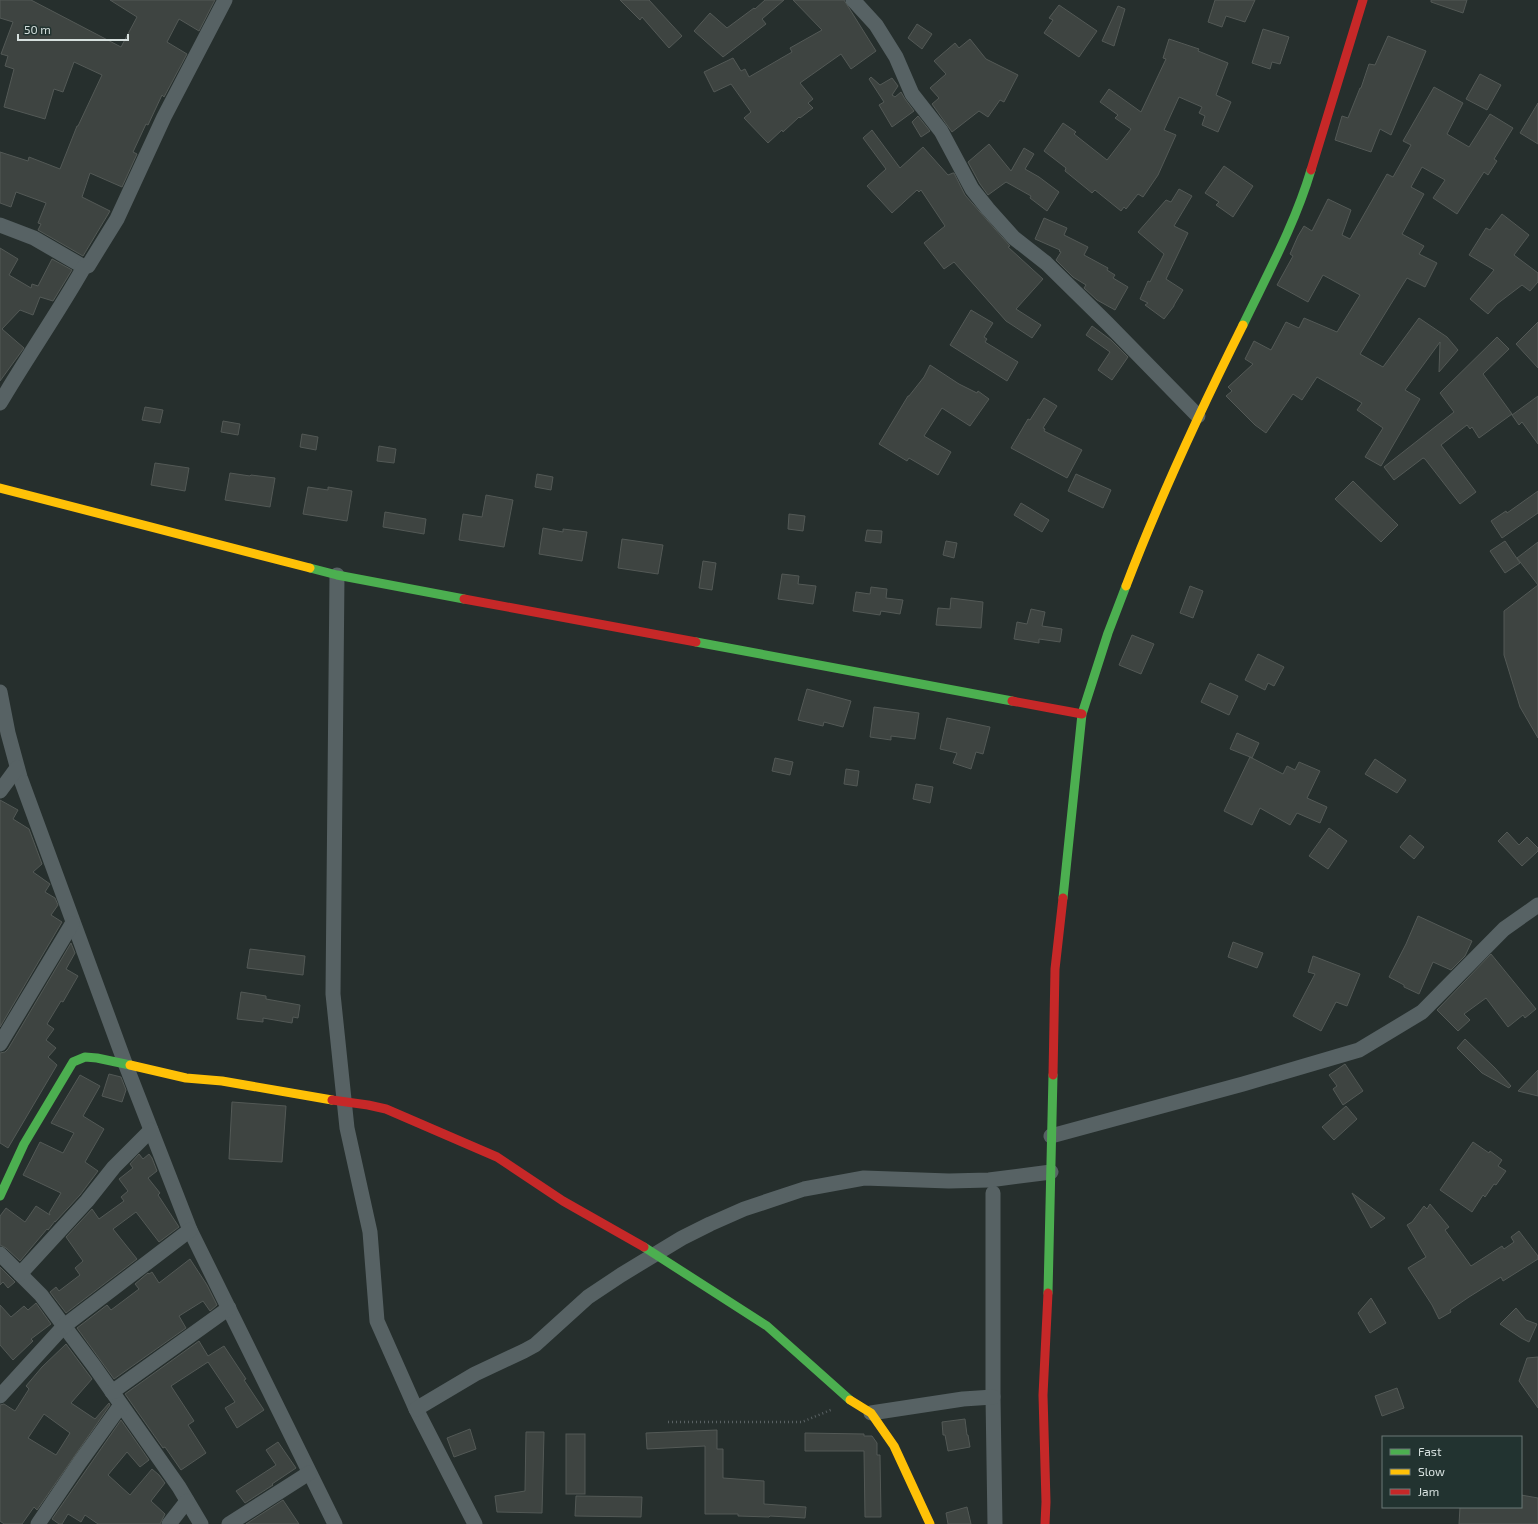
<svg xmlns="http://www.w3.org/2000/svg" width="1538" height="1524" font-family="'Exo 2',sans-serif">
<style>
.building{fill:#3e4441;stroke:#535956;fill-rule:evenodd}
.lines{fill:none;stroke-linecap:round;stroke-linejoin:round}
.path{stroke:#596163;stroke-width:2.5;stroke-dasharray:1 3;stroke-linecap:butt}
.street{stroke:#576264;stroke-width:15}
.fast{stroke:#4caf50;stroke-width:9}
.slow{stroke:#ffc107;stroke-width:9}
.jam{stroke:#c62828;stroke-width:9}
</style>
<rect width="100%" height="100%" fill="#262f2d"/>
<g class="building">
<polygon points="0,0 31,0 121,47 137,17 110,0 215,0 199,31 179,19 167,42 187,54 164,97 162,95 148,125 146,124 133,152 137,154 122,187 90,173 82,197 110,211 83,256 38,230 41,224 38,223 46,203 16,192 11,207 0,203 0,152 28,161 29,157 60,169 77,126 78,126 102,75 74,62 63,92 54,89 45,119 4,107 14,69 5,66 8,56 1,54 13,22 0,18"/>
<polygon points="620,0 649,0 682,36 669,48 642,17 640,20"/>
<polygon points="765,0 784,0 762,19 766,24 723,57 694,31 710,13 727,28 754,8 755,9"/>
<polygon points="793,0 844,0 876,51 851,69 841,54 800,83 813,99 808,103 813,108 800,118 799,117 783,132 782,130 768,143 744,118 751,112 731,84 714,92 704,72 733,58 741,71 745,69 749,77 792,52 790,48 822,30"/>
<polygon points="1215,0 1255,0 1245,22 1226,16 1222,27 1208,22"/>
<polygon points="1431,0 1467,0 1463,13 1431,2"/>
<polygon points="1059,5 1097,31 1079,57 1044,33 1053,20 1049,18"/>
<polygon points="1118,6 1125,9 1114,46 1102,41"/>
<polygon points="917,24 932,34 922,49 908,38"/>
<polygon points="1263,29 1289,37 1280,64 1272,62 1270,69 1252,63"/>
<polygon points="1388,36 1426,51 1391,135 1380,129 1371,152 1335,140 1342,116 1348,118 1360,88 1361,88 1369,64 1375,65"/>
<polygon points="970,39 986,59 1018,75 1004,102 1000,100 988,117 979,111 952,132 932,104 939,98 930,88 946,74 934,61 955,43 959,48"/>
<polygon points="1169,39 1199,49 1198,51 1228,63 1216,95 1231,102 1218,132 1202,125 1205,116 1199,113 1202,107 1179,97 1164,130 1176,135 1158,175 1143,197 1138,194 1126,209 1124,207 1121,211 1095,190 1092,193 1065,171 1066,168 1044,151 1063,123 1076,132 1074,134 1107,160 1131,129 1115,118 1118,115 1100,102 1109,89 1141,112 1166,59 1163,58"/>
<polygon points="1480,74 1501,85 1487,110 1466,99"/>
<polygon points="871,77 880,85 892,78 898,86 892,95 895,97 901,92 905,99 914,111 892,127 879,105 884,102 869,79"/>
<polygon points="1434,87 1463,103 1447,134 1469,147 1490,114 1513,128 1494,159 1497,161 1488,175 1484,172 1457,214 1433,198 1445,180 1422,167 1411,187 1424,194 1402,234 1424,246 1419,254 1437,263 1425,287 1407,278 1360,354 1383,367 1419,318 1447,337 1458,350 1439,372 1440,342 1405,390 1420,399 1381,466 1365,457 1383,428 1357,410 1362,403 1317,377 1302,400 1293,394 1266,433 1255,425 1226,396 1232,391 1228,387 1253,364 1245,359 1254,341 1271,350 1286,322 1299,328 1304,318 1337,332 1360,295 1323,275 1308,302 1277,285 1293,256 1290,254 1298,236 1304,226 1312,231 1328,199 1351,210 1342,235 1350,239 1387,174 1393,177 1411,145 1403,141"/>
<polygon points="1538,103 1538,144 1520,133"/>
<polygon points="918,116 930,131 921,137 912,122"/>
<polygon points="872,130 900,168 923,147 948,175 953,173 954,173 965,195 1010,246 1008,247 1043,279 1016,309 1041,325 1032,338 1006,321 954,262 944,269 924,243 945,226 921,190 919,192 917,190 892,213 867,186 886,169 863,138"/>
<polygon points="989,144 1011,171 1024,148 1034,154 1025,169 1039,177 1059,192 1047,211 1030,198 1031,196 1006,182 988,195 980,184 968,162"/>
<polygon points="1224,166 1253,186 1233,217 1216,205 1219,202 1205,193"/>
<polygon points="1179,189 1192,196 1174,226 1188,233 1166,279 1183,290 1174,305 1174,306 1164,319 1145,305 1148,303 1140,299 1148,281 1150,282 1164,254 1138,232 1166,200 1171,202"/>
<polygon points="1502,214 1529,235 1514,255 1538,273 1538,282 1530,291 1522,285 1497,304 1488,314 1470,299 1494,270 1469,255 1486,228 1490,230"/>
<polygon points="1044,218 1067,228 1064,235 1088,247 1084,255 1108,268 1107,270 1115,275 1113,278 1128,287 1115,310 1097,300 1084,288 1086,285 1073,277 1056,260 1061,252 1059,251 1060,250 1035,239"/>
<polygon points="0,248 18,259 9,275 31,288 32,284 38,286 52,259 72,270 53,301 40,297 33,315 20,310 2,329 24,348 0,381"/>
<polygon points="971,310 993,323 984,337 987,339 985,342 1018,362 1007,381 950,345"/>
<polygon points="1538,322 1538,368 1516,344"/>
<polygon points="1092,326 1111,340 1128,357 1112,380 1098,370 1110,352 1086,335"/>
<polygon points="1497,337 1509,349 1483,374 1512,414 1479,438 1472,427 1470,429 1467,425 1441,445 1476,492 1460,504 1425,459 1423,458 1394,480 1384,467 1454,412 1440,393"/>
<polygon points="930,365 959,384 977,393 978,391 989,399 970,426 942,408 924,436 951,452 938,475 909,458 907,461 879,444 908,396 909,396 924,377"/>
<polygon points="1538,396 1538,444 1522,422 1519,425 1512,415"/>
<polygon points="1044,398 1057,406 1043,428 1045,429 1044,431 1082,450 1067,478 1011,448 1028,419 1030,420"/>
<polygon points="145,407 163,410 160,423 142,420"/>
<polygon points="223,421 240,424 238,435 221,432"/>
<polygon points="302,434 318,437 316,450 300,447"/>
<polygon points="379,446 396,449 394,463 377,461"/>
<polygon points="155,463 189,468 185,491 151,485"/>
<polygon points="230,473 250,476 251,475 275,478 270,507 225,500"/>
<polygon points="537,474 553,477 551,490 535,487"/>
<polygon points="1076,474 1111,490 1103,508 1068,491"/>
<polygon points="1353,481 1398,525 1381,542 1335,499"/>
<polygon points="308,487 328,490 328,487 352,491 347,521 303,514"/>
<polygon points="1538,491 1538,513 1502,538 1491,521 1506,511 1507,513"/>
<polygon points="486,495 513,500 504,547 459,540 463,514 482,517"/>
<polygon points="1021,503 1049,520 1042,532 1014,515"/>
<polygon points="385,512 426,519 424,534 383,527"/>
<polygon points="789,514 805,516 803,531 788,529"/>
<polygon points="543,528 563,532 563,529 587,532 582,561 539,554"/>
<polygon points="867,530 882,531 881,543 865,541"/>
<polygon points="622,539 663,545 658,574 618,568"/>
<polygon points="946,541 957,543 954,558 943,555"/>
<polygon points="1505,541 1520,563 1505,573 1490,551"/>
<polygon points="1538,542 1538,585 1517,558"/>
<polygon points="703,561 716,563 712,590 699,588"/>
<polygon points="782,574 799,576 798,584 816,586 813,604 778,599"/>
<polygon points="1538,585 1538,738 1520,707 1504,655 1504,611"/>
<polygon points="1190,586 1203,591 1193,618 1180,613"/>
<polygon points="871,587 887,589 886,598 903,600 900,614 881,611 880,615 853,611 856,592 870,594"/>
<polygon points="951,598 983,602 981,628 936,625 938,608 950,609"/>
<polygon points="1031,609 1045,612 1042,626 1062,629 1060,642 1039,639 1039,643 1014,639 1017,622 1027,624"/>
<polygon points="1132,635 1154,644 1141,674 1119,665"/>
<polygon points="1258,654 1284,667 1274,686 1268,683 1265,690 1245,680"/>
<polygon points="1210,683 1238,696 1229,715 1201,702"/>
<polygon points="807,689 851,701 843,727 824,722 823,726 798,720"/>
<polygon points="874,707 919,713 915,739 891,736 891,740 870,737"/>
<polygon points="947,718 990,727 983,754 976,752 971,769 953,763 957,753 940,749"/>
<polygon points="1237,733 1259,743 1252,758 1250,757 1283,774 1287,766 1295,770 1299,762 1320,771 1307,798 1327,807 1320,823 1297,813 1290,825 1260,808 1252,825 1224,811 1250,757 1230,749"/>
<polygon points="775,758 793,762 790,775 772,771"/>
<polygon points="1375,759 1406,780 1397,793 1365,774"/>
<polygon points="846,769 859,771 857,786 844,784"/>
<polygon points="916,784 933,787 930,803 913,799"/>
<polygon points="0,800 18,810 13,819 29,829 42,864 33,872 50,884 45,892 55,898 58,905 51,915 62,922 0,1027"/>
<polygon points="1329,828 1347,841 1328,869 1309,856"/>
<polygon points="1507,832 1519,845 1527,837 1538,848 1538,851 1522,866 1498,841"/>
<polygon points="1410,835 1424,847 1414,859 1400,847"/>
<polygon points="1418,916 1472,941 1465,956 1451,970 1433,962 1419,994 1404,987 1404,985 1389,977 1406,944"/>
<polygon points="1233,942 1263,953 1257,968 1228,957"/>
<polygon points="71,943 75,953 66,969 78,976 63,1002 61,1001 47,1024 54,1029 46,1040 56,1048 48,1057 57,1065 8,1148 0,1143 0,1053 5,1052 8,1049"/>
<polygon points="250,949 305,956 303,975 247,968"/>
<polygon points="1491,954 1536,1009 1525,1018 1523,1015 1508,1027 1486,998 1464,1014 1470,1020 1458,1031 1437,1010"/>
<polygon points="1313,956 1360,974 1347,1006 1336,1002 1321,1031 1293,1016 1315,974 1308,972"/>
<polygon points="241,992 266,996 266,999 300,1005 298,1018 293,1017 292,1023 263,1018 263,1022 237,1019"/>
<polygon points="1465,1039 1495,1068 1511,1086 1509,1088 1482,1073 1457,1048"/>
<polygon points="1345,1064 1363,1091 1343,1105 1333,1089 1337,1086 1329,1075"/>
<polygon points="1538,1070 1538,1096 1518,1091"/>
<polygon points="109,1074 121,1077 126,1090 122,1102 102,1096"/>
<polygon points="80,1075 100,1086 83,1116 104,1129 85,1162 98,1171 80,1195 55,1222 55,1221 48,1230 47,1229 20,1261 6,1248 0,1245 0,1216 6,1208 25,1222 36,1206 50,1215 49,1213 61,1193 23,1175 40,1142 63,1153 74,1133 51,1123"/>
<polygon points="232,1102 286,1106 282,1162 229,1159"/>
<polygon points="1346,1106 1357,1119 1334,1140 1322,1127"/>
<polygon points="1473,1142 1489,1153 1490,1151 1502,1160 1498,1166 1506,1171 1496,1185 1494,1184 1485,1197 1483,1195 1472,1212 1440,1190"/>
<polygon points="139,1154 143,1159 149,1154 152,1158 157,1171 148,1178 160,1193 158,1195 179,1227 159,1242 136,1212 113,1229 137,1259 66,1313 50,1292 56,1287 59,1291 80,1275 75,1268 83,1261 66,1237 92,1209 99,1219 124,1201 121,1197 128,1191 119,1179 133,1168 130,1164"/>
<polygon points="1352,1193 1385,1218 1371,1228"/>
<polygon points="1430,1204 1449,1227 1445,1230 1471,1266 1502,1246 1504,1249 1514,1242 1511,1237 1519,1231 1538,1256 1538,1259 1503,1281 1501,1277 1469,1297 1450,1310 1451,1312 1439,1319 1432,1305 1408,1268 1426,1257 1407,1225 1412,1222 1424,1206 1427,1209"/>
<polygon points="190,1259 207,1285 217,1305 210,1311 203,1301 179,1316 186,1328 114,1379 77,1328 107,1305 111,1310 139,1289 135,1284 148,1273 149,1274 152,1272 159,1283"/>
<polygon points="0,1267 15,1282 8,1288 3,1282 0,1285"/>
<polygon points="1371,1298 1386,1323 1370,1333 1358,1313"/>
<polygon points="36,1303 51,1324 31,1339 33,1341 13,1360 0,1345 0,1305 11,1317 24,1306 28,1310"/>
<polygon points="1516,1308 1526,1320 1537,1324 1529,1342 1521,1338 1500,1324"/>
<polygon points="199,1341 208,1356 224,1346 246,1379 244,1380 264,1410 237,1428 225,1408 235,1402 208,1362 171,1386 194,1421 188,1425 206,1453 181,1470 165,1447 163,1448 125,1394"/>
<path d="M66,1344L92,1379L71,1403L95,1419L109,1403L110,1405L37,1510L34,1507L22,1524H4L0,1521V1405L4,1404L15,1411L29,1389L26,1386L42,1367ZM44,1414L70,1433L56,1455L28,1438Z"/>
<polygon points="1538,1357 1538,1408 1519,1381 1527,1358"/>
<polygon points="1397,1388 1404,1408 1382,1416 1375,1396"/>
<polygon points="965,1419 967,1435 968,1435 970,1447 948,1451 945,1435 943,1435 942,1422"/>
<polygon points="121,1420 149,1460 140,1467 127,1452 108,1475 130,1495 152,1469 159,1475 165,1483 151,1501 165,1514 160,1524 98,1524 85,1515 81,1522 68,1514 62,1524 59,1524 52,1519"/>
<polygon points="470,1429 476,1449 454,1457 447,1438"/>
<polygon points="717,1430 717,1449 723,1449 723,1478 764,1481 764,1504 806,1507 805,1518 770,1516 769,1517 738,1516 738,1514 705,1514 705,1446 647,1449 646,1433"/>
<polygon points="526,1432 544,1432 542,1513 497,1512 495,1496 525,1491"/>
<polygon points="805,1433 864,1434 864,1436 872,1436 877,1443 877,1455 880,1455 881,1517 865,1517 864,1451 805,1451"/>
<rect x="566" y="1434" width="19" height="60"/>
<polygon points="278,1442 296,1468 272,1484 273,1485 245,1503 236,1491 276,1465 266,1450"/>
<polygon points="1521,1495 1538,1498 1538,1524 1459,1524 1460,1507 1521,1507"/>
<polygon points="576,1496 642,1497 641,1517 575,1516"/>
<polygon points="283,1500 299,1524 246,1524"/>
<polygon points="967,1507 971,1524 948,1524 946,1513"/>
</g>
<g class="lines">
<polyline class="path" points="668,1422 802,1422 833,1409"/>
<g class="street">
<polyline points="853,0 876,25 896,57 912,94 941,131 972,189 988,209 1014,238 1046,263 1107,323 1198,416"/>
<polyline points="0,225 34,238 84,267"/>
<path d="M0,403C27,357 58,313 84,267L88,266L117,219L164,117L225,0"/>
<polyline points="337,575 333,994 347,1128 370,1232 377,1321 416,1409 475,1524"/>
<polyline points="0,692 8,733 20,777 125,1063 190,1230 335,1524"/>
<polyline points="0,791 17,768"/>
<polyline points="0,1044 72,924"/>
<polyline points="1051,1136 1243,1084 1359,1050 1422,1012 1504,929 1538,905"/>
<polyline points="993,1193 993,1397 995,1524"/>
<polyline points="0,1254 41,1295 64,1326 94,1366 179,1487 201,1524"/>
<polyline points="20,1274 87,1201 114,1167 151,1130"/>
<polyline points="112,1392 229,1308"/>
<polyline points="0,1396 64,1326 190,1230"/>
<polyline points="416,1409 475,1374 524,1351 535,1345 588,1297 621,1275 682,1238 710,1224 744,1209 804,1189 864,1178 949,1181 989,1180 1051,1172"/>
<polyline points="871,1413 963,1399 993,1397"/>
<polyline points="38,1524 80,1462 121,1405"/>
<polyline points="169,1524 187,1501"/>
<polyline points="229,1524 309,1473"/>
</g>
<g class="fast">
<path d="M1243,325C1267,275 1295,224 1311,170"/>
<polyline points="310,568 337,575 464,599"/>
<polyline points="696,642 1012,701"/>
<polyline points="1063,898 1082,714 1108,633 1126,586"/>
<polyline points="0,1196 24,1144 73,1062 85,1057 97,1058 130,1065"/>
<polyline points="644,1247 767,1326 850,1400"/>
<polyline points="1048,1293 1053,1075"/>
</g>
<g class="slow">
<polyline points="0,488 310,568"/>
<path d="M1126,586C1160,497 1200,411 1243,325"/>
<polyline points="130,1065 186,1078 222,1081 332,1100"/>
<polyline points="850,1400 871,1413 894,1446 930,1524"/>
</g>
<g class="jam">
<polyline points="1311,170 1363,0"/>
<polyline points="464,599 696,642"/>
<polyline points="1012,701 1082,714"/>
<polyline points="1053,1075 1055,969 1063,898"/>
<polyline points="332,1100 368,1105 386,1109 497,1157 563,1201 644,1247"/>
<polyline points="1045,1524 1046,1502 1043,1395 1048,1293"/>
</g>
</g>
<rect x="1382" y="1436" width="140" height="72" fill="#223330" stroke="#6a7876"/>
<rect x="1390" y="1449" width="20" height="6" fill="#4caf50" stroke="#6a7876"/>
<text x="1418" y="1456" font-size="12" fill="#d6e0de">Fast</text>
<rect x="1390" y="1469" width="20" height="6" fill="#ffc107" stroke="#6a7876"/>
<text x="1418" y="1476" font-size="12" fill="#d6e0de">Slow</text>
<rect x="1390" y="1489" width="20" height="6" fill="#c62828" stroke="#6a7876"/>
<text x="1418" y="1496" font-size="12" fill="#d6e0de">Jam</text>
<path d="M18 34v6h110v-6" fill="none" stroke="#d6e0de" stroke-width="2"/>
<text x="24" y="34" font-size="12" fill="#d6e0de" stroke="#223330" stroke-width="3" paint-order="stroke">50 m</text>
</svg>
